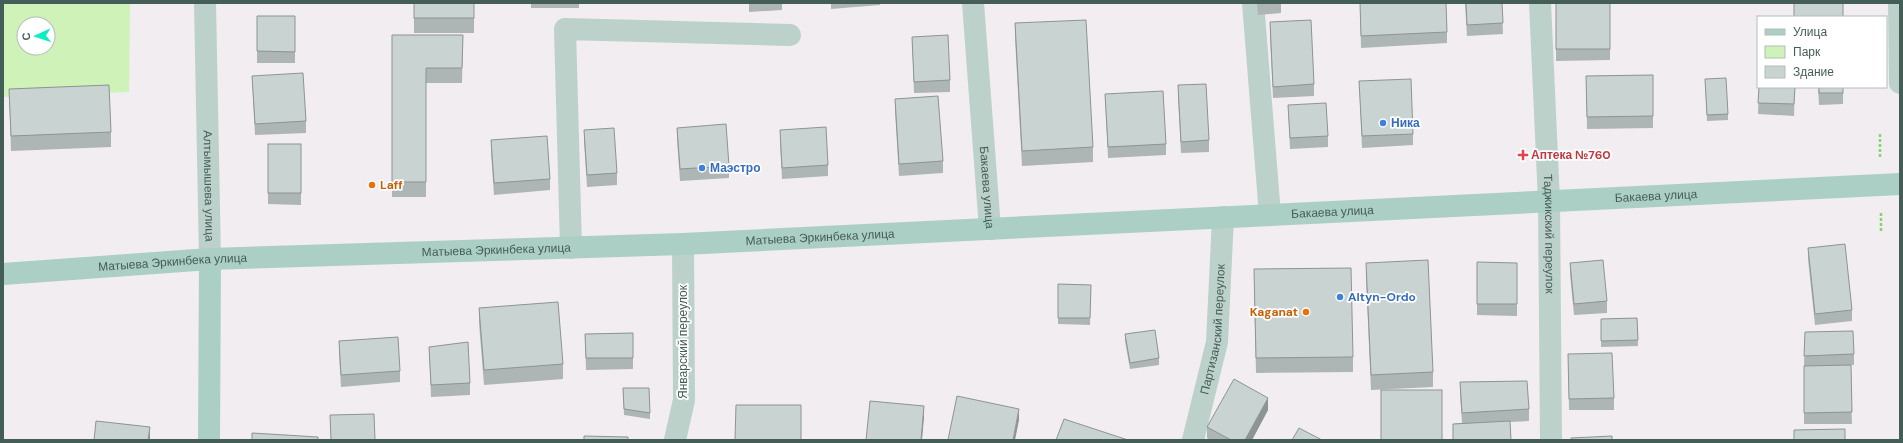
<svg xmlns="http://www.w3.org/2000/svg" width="1903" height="443" font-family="'DM Sans',sans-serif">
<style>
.green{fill:#cef2b8;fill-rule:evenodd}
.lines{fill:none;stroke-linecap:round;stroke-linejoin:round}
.path{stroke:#87d36d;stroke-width:2.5;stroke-dasharray:3 2;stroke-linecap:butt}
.minor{stroke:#bdd1cb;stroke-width:22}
.major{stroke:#abcfc5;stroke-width:22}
.wall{fill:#adb5b5}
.shaded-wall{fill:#8d9493}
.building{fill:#c9d3d2;stroke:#8d9493}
.shop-dot{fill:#3f7fe0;stroke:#fff;stroke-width:1.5}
.health-dot{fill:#e0444e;stroke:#fff;stroke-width:1.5}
.food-dot{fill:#e8710a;stroke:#fff;stroke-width:1.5}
.labels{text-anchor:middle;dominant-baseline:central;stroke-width:3.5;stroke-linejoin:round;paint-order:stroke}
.shop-label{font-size:12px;font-weight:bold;fill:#366cbe;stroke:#fff;text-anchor:start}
.health-label{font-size:12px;font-weight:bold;fill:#be3a42;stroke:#fff;text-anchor:start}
.street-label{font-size:12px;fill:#445d56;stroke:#fff}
.food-label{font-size:12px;font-weight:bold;fill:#c56008;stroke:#fff;text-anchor:start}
</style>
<rect width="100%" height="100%" fill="#f1edf0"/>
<path class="green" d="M3,3H130L129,92L3,97ZM24,24H48V48H24Z"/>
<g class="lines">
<g class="path">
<polyline points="1880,134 1880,158"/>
<polyline points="1881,213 1881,233"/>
</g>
<g class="minor">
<path id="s1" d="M205,3L210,259"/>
<path id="s2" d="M973,3L990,229"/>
<polyline points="1253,3 1270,215"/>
<path id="s3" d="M1540,3L1549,201L1551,440"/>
<polyline points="1899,3 1900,83"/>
<polyline points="571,248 565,29 790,35"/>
<polyline points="675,440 684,400 683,244"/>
<path id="s4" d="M1193,440L1217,342L1223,217"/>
</g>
<g class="major">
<path id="s5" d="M3,274L210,259L683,244L1900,184"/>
<polyline points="209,440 210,259"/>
</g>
</g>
<g class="wall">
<rect x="414" y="3" width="60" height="30"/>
<rect x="531" y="3" width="48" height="5"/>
<polygon points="749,3 782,3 782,10 749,12"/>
<polygon points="831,3 880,3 880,5 831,9"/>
<polygon points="1257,3 1281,3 1281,13 1258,15"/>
<polygon points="1360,3 1447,32 1447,43 1361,48"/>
<polygon points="1465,3 1502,3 1503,34 1467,36"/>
<polygon points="1556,3 1610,3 1610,60 1556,61"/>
<rect x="257" y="16" width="38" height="47"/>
<polygon points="1270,22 1314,84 1314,96 1273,98 1270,34"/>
<polygon points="1015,23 1093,147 1093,162 1022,166 1015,38"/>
<polygon points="392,35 463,35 462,83 426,83 426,197 392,197"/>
<polygon points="912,37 950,80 950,92 914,93"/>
<polygon points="1653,75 1653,128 1587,129 1586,76"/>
<polygon points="252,76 306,121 306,133 255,135"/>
<polygon points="1705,79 1728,114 1728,120 1707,121"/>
<polygon points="1359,81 1413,134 1413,145 1362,148"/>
<polygon points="1178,85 1209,140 1209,152 1181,153 1178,97"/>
<polygon points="1759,87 1795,87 1794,116 1758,114"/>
<polygon points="1818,87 1843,87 1843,104 1819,105"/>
<polygon points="9,89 111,132 111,147 11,151"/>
<polygon points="1105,94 1166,144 1166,155 1108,158"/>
<polygon points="895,99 943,161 943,173 899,176 895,111"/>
<polygon points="1288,105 1328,136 1328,147 1290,149"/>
<polygon points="677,128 729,166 729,178 680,181 677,139"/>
<polygon points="584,130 617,173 617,185 587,187 584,141"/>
<polygon points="780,130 828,165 828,176 782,179 780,142"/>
<polygon points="491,140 550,179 550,190 494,195 491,152"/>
<polygon points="268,144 301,144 301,205 268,204"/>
<polygon points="1808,248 1852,310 1852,321 1815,325 1808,259"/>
<polygon points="1366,263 1433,372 1433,387 1371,390 1366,278"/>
<polygon points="1517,263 1517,316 1477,315 1477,304"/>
<polygon points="1570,263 1607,301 1607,313 1574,315 1570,274"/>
<polygon points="1058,284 1091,285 1090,325 1058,324"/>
<polygon points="1254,284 1353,357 1353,372 1256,373"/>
<polygon points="479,308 563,364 563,379 484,385 479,323"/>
<polygon points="1637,318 1638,346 1601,347 1601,319"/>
<polygon points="1805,332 1854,354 1854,365 1850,365 1852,424 1804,424 1804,366"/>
<polygon points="633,333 633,369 586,370 585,334"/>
<polygon points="1125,334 1159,358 1159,365 1130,369 1125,341"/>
<polygon points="339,341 400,371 400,382 341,387 339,353"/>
<polygon points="429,347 470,383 470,395 431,397"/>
<polygon points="1568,354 1614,398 1614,410 1569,410"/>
<polygon points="1460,382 1529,409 1529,421 1510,422 1511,440 1453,440 1453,424 1462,423 1460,394"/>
<polygon points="623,388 650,413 650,419 624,415"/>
<polygon points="1268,410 1252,440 1210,440 1207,438 1207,427"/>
</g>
<g class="shaded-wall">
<polygon points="1268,398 1268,410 1252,440 1245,440"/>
<polygon points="924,406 924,418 922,440 921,440"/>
<polygon points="1019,409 1019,420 1015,440 1013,440"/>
<polygon points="150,427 150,440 148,440"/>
</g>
<g class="building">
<rect x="414" y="3" width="60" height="15"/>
<polygon points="1360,3 1446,3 1447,32 1361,36"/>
<polygon points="1466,3 1502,3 1503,23 1467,25"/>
<rect x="1556" y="3" width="54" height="46"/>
<rect x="1794" y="3" width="49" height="14"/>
<polygon points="257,16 295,16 295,52 257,51"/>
<polygon points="1086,20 1093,147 1022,151 1015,23"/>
<polygon points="1311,20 1314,84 1273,87 1270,22"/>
<polygon points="392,35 463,35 462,68 426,68 426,182 392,182"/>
<polygon points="948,35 950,80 914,82 912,37"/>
<polygon points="303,73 306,121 255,124 252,76"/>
<polygon points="1653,75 1653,116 1587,117 1586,76"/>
<polygon points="1726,78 1728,114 1707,115 1705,79"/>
<polygon points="1411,79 1413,134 1362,136 1359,81"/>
<polygon points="1206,84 1209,140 1181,142 1178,85"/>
<polygon points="109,85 111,132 11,136 9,89"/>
<polygon points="1759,87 1795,87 1794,104 1758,103"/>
<rect x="1819" y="87" width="24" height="6"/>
<polygon points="1163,91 1166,144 1108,147 1105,94"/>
<polygon points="938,96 943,161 899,164 895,99"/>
<polygon points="1326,103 1328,136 1290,138 1288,105"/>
<polygon points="726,124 729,166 680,169 677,128"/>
<polygon points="826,127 828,165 782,168 780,130"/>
<polygon points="614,128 617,173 587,175 584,130"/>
<polygon points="547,136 550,179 494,183 491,140"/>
<rect x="268" y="144" width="33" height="49"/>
<polygon points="1845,244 1852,310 1815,314 1808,248"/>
<polygon points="1428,260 1433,372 1371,375 1366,263"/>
<polygon points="1603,260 1607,301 1574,304 1570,263"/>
<polygon points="1477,262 1517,263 1517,304 1477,304"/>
<polygon points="1351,268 1353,357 1256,358 1254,269"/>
<polygon points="1058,284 1091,285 1090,318 1058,318"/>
<polygon points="558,302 563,364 484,370 479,308"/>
<polygon points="1637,318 1638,340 1601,341 1601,319"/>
<polygon points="1155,330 1159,358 1130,363 1125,334"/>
<polygon points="1853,331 1854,354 1804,356 1805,332"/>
<polygon points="633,333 633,358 586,358 585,334"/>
<polygon points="398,337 400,371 341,375 339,341"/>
<polygon points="468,342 470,383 431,385 429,347"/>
<polygon points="1612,353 1614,398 1569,399 1568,354"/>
<polygon points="1851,365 1852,412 1804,413 1804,366"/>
<polygon points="1234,379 1268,398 1245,440 1231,440 1207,427"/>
<polygon points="1527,381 1529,409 1462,413 1460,382"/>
<polygon points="623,388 649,388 650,413 624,409"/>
<rect x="1381" y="390" width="61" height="50"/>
<polygon points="957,396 1019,409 1013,440 948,440"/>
<polygon points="870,401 924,406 921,440 866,440"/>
<polygon points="736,405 801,405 801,440 735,440"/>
<polygon points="374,414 375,440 331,440 330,415"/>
<polygon points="1064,419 1128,440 1056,440"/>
<polygon points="96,421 150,427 148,440 94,440"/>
<polygon points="1510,421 1511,440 1453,440 1453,424"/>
<polygon points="1299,428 1322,440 1292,440"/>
<polygon points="1845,429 1845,440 1794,440 1794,430"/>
<polygon points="252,433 318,437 318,440 252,440"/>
<polygon points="584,436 628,437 628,440 584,440"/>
<polygon points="1612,436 1612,440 1571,440 1571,438"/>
</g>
<g class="shop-dot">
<circle cx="1383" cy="123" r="4"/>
<circle cx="702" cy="168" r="4"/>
<circle cx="1340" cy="297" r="4"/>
</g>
<path class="health-dot" d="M1521 149h4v4h4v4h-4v4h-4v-4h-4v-4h4z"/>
<g class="food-dot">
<circle cx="372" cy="185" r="4"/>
<circle cx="1306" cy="312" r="4"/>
</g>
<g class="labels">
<g class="shop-label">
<text x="1391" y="123">Ника</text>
<text x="710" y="168">Маэстро</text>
<text x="1348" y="297">Altyn-Ordo</text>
</g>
<g class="health-label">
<text x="1531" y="155">Аптека №760</text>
</g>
<g class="street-label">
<text stroke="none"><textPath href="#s2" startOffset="185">Бакаева улица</textPath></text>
<text stroke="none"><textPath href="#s1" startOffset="183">Алтымышева улица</textPath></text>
<text stroke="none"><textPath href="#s5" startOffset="1655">Бакаева улица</textPath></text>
<text stroke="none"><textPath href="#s5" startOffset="1331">Бакаева улица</textPath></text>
<text stroke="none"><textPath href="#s3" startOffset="231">Таджикский переулок</textPath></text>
<text stroke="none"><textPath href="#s5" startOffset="818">Матыева Эркинбека улица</textPath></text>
<text stroke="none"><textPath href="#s5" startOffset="494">Матыева Эркинбека улица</textPath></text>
<text stroke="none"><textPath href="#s5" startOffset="170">Матыева Эркинбека улица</textPath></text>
<text stroke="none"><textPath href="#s4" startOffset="113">Партизанский переулок</textPath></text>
<text transform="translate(683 342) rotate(-90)">Январский переулок</text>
</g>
<g class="food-label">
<text x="380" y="185">Laff</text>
<text x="1298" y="312" text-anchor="end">Kaganat</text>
</g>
</g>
<rect width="1903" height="443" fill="none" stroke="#445d56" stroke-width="8"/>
<rect x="1757" y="16" width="130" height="72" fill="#ffffff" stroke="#b4bebb"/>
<rect x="1765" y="29" width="20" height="6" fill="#abcfc5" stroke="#b4bebb"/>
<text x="1793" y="36" font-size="12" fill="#445d56">Улица</text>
<rect x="1765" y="46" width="20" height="12" fill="#cef2b8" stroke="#b4bebb"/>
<text x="1793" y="56" font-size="12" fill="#445d56">Парк</text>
<rect x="1765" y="66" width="20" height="12" fill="#c9d3d2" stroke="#b4bebb"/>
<text x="1793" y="76" font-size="12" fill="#445d56">Здание</text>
<g transform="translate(36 36) rotate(267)"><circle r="19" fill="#ffffff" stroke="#b4bebb"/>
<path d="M0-3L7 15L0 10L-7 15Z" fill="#0aeec1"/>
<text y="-6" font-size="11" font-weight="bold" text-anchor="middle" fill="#445d56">С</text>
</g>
</svg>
